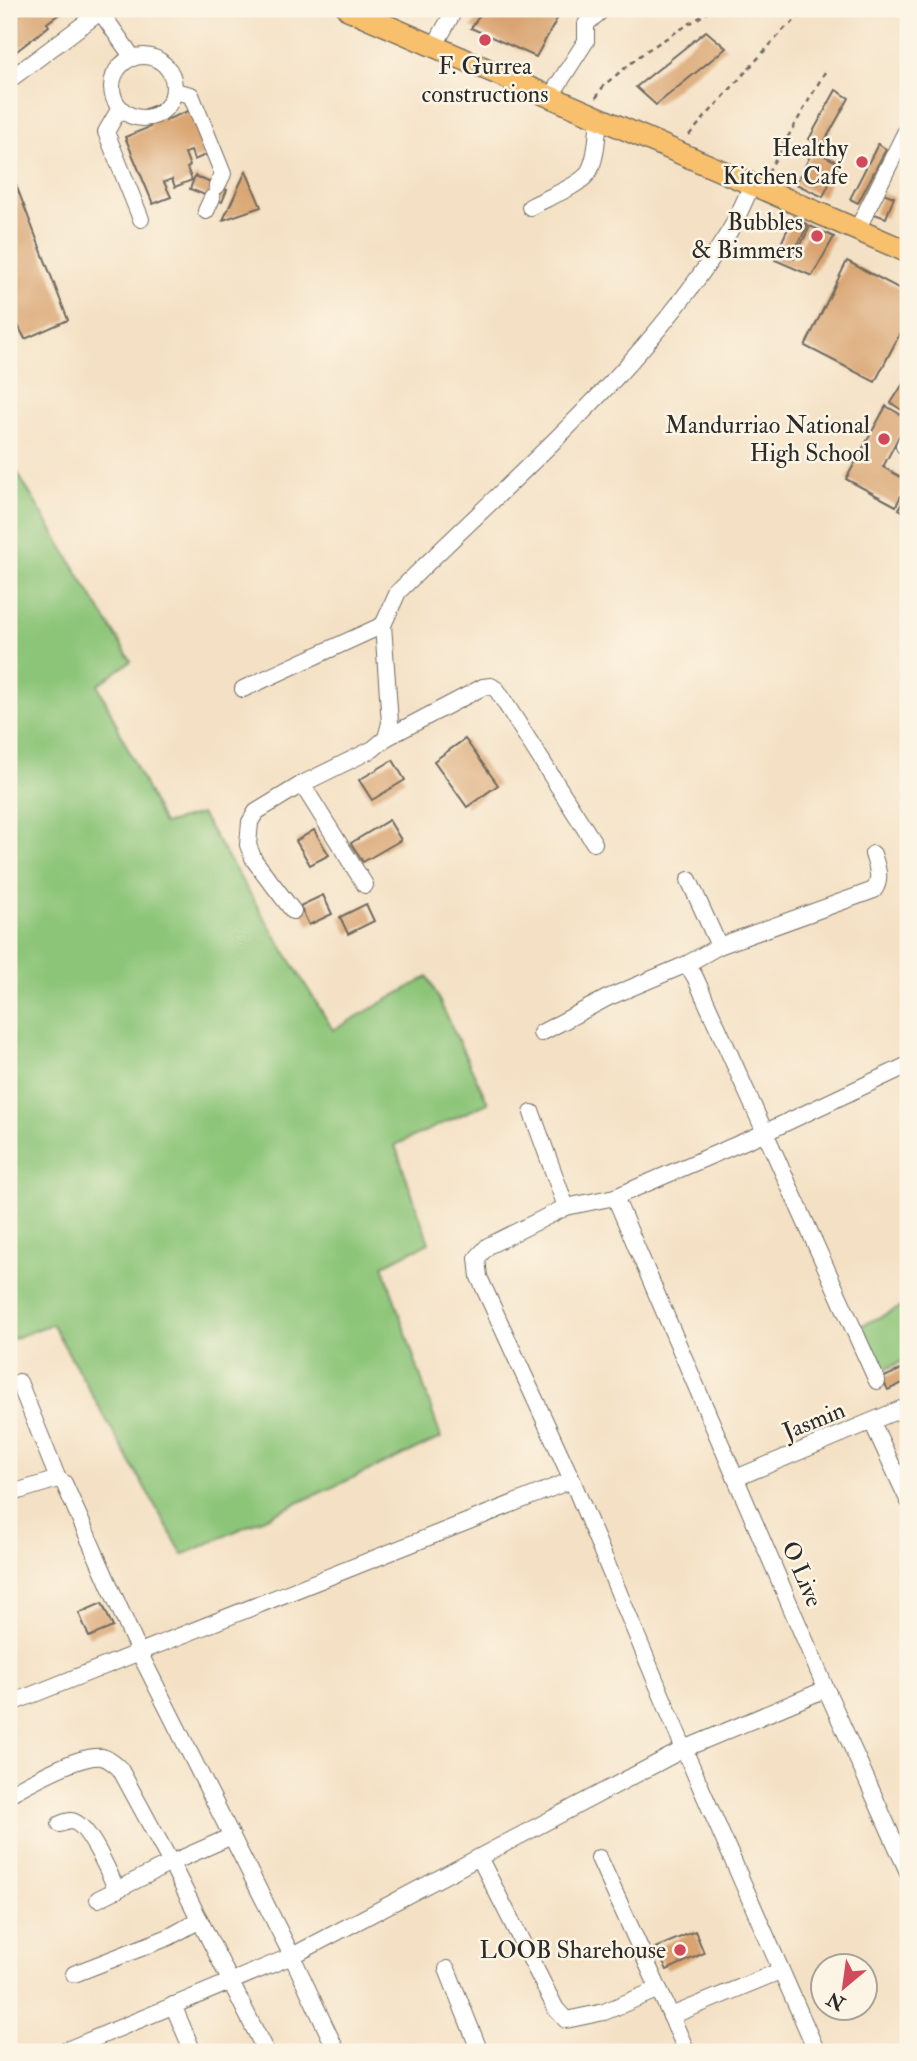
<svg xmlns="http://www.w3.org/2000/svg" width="917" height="2061" font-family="'IM FELL Double Pica',serif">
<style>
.green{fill:#8cc578;stroke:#5c7852;stroke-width:2}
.building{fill:#d9a471}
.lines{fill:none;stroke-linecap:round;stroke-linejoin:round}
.minor-casing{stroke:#716b61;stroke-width:18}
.major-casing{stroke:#716b61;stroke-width:24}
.path{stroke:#716b61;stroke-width:2.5;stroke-dasharray:5 5;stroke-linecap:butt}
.minor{stroke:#fff;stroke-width:16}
.major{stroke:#f8bf6c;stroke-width:21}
.poi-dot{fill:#d1495b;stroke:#fcf5e5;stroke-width:2.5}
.labels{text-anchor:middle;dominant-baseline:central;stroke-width:5;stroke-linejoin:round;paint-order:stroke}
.poi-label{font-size:24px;fill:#2b2b2b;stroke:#fcf5e5;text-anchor:end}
.street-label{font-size:24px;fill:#2b2b2b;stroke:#fcf5e5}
</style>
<rect width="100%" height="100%" fill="#fcf5e5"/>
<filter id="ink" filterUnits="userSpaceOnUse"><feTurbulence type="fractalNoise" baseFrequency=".0143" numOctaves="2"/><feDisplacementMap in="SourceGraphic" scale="14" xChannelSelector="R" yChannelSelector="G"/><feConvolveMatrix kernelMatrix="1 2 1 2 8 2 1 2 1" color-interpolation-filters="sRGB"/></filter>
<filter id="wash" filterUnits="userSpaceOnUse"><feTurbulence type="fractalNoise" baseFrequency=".00686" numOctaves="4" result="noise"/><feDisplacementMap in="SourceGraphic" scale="28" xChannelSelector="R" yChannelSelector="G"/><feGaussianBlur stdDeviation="1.57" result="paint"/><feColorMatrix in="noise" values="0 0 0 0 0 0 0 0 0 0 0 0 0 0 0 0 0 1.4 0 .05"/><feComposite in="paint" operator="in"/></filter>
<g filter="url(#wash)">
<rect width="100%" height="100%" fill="#f4e1c5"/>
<g class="green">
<polygon points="9,459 131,661 98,685 163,824 201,814 333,1030 428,977 488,1103 395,1145 429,1243 383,1265 441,1438 183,1555 52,1324 9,1340"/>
<polygon points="908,1304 908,1359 879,1372 858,1327"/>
</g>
<g id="blocks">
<g class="building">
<polygon points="9,9 66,9 47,23 49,26 9,57"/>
<polygon points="484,9 558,9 562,10 536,57 471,28"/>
<polygon points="706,31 726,48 656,105 636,87"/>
<polygon points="836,90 849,98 823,144 809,139"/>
<polygon points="158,104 166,120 193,109 211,153 194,160 191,151 185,153 190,166 187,168 192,180 175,187 172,179 164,182 171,197 153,204 125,137 150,127 143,110"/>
<polygon points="878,144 886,149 858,203 850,199"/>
<polygon points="813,150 839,163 823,197 796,184"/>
<polygon points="246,171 261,207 223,220"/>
<polygon points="195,176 227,190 222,202 190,189"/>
<polygon points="16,185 68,320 25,339 9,308 9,190"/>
<polygon points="883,193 894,197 886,218 874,214"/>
<polygon points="793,217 808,225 793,254 779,248"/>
<polygon points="810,226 834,237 812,276 775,260 779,251 794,259"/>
<polygon points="847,261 908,293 908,318 875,382 805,346"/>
<polygon points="908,376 908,414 891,403"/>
<polygon points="886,406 908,419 883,467 908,481 896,506 846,479"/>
<polygon points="908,489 908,514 899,509"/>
<polygon points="465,739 498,785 467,807 434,761"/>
<polygon points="393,760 405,780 372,800 359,780"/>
<polygon points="389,820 401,840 363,862 351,843"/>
<polygon points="314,830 329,855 310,865 296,841"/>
<polygon points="323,895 332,914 309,925 300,906"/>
<polygon points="366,904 374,921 348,934 340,917"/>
<polygon points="902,1369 907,1381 888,1390 882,1378"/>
<polygon points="102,1603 113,1627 89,1637 79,1613"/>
<polygon points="695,1931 704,1953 667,1970 655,1948"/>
</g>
</g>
</g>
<g filter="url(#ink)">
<use href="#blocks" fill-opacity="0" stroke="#716b61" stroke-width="2"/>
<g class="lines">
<defs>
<g id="minor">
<polyline points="100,11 133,58"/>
<polyline points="434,47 455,9"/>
<circle cx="143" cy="87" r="31"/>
<polyline points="9,80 104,9"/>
<polyline points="174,91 191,95 223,174 217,186"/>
<polyline points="550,97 586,41 586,24 603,9"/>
<polyline points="120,108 106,132 141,219"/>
<path d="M530,207C544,199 580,186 588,173C597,159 597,135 599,118"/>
<polyline points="206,211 212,198"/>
<polyline points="857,230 905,133 908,130"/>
<polyline points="904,446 908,437"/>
<polyline points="243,689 383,625"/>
<polyline points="386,738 483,687 491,686 497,690 594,843"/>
<polyline points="302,784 365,885"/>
<path d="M873,854C877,867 882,879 874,890L719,946L687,964L695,977L877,1381"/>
<polyline points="689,880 719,946"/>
<path d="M293,911L254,860L248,845L250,822L256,812L302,784L373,749L386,738L390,723L383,625L398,592C513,477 642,372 729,232C738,217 745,200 752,184"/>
<polyline points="541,1033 607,998 687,964"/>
<polyline points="532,1113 566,1207"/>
<polyline points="615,1197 826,1689 908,1872"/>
<polyline points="19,1382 58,1479"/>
<polyline points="872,1422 908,1500"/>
<polyline points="736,1478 908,1406"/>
<polyline points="9,1494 58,1479 64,1483 139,1652 292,1956 337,2052"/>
<polyline points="9,1704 572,1480"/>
<path d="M9,1794C29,1783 79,1754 102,1757C109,1759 115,1764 120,1769L171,1863L266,2052"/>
<path d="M60,1824C63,1823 67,1821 71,1821C89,1823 109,1874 117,1890"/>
<polyline points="599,1858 671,2016 780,1971"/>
<polyline points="480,1859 556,2009 566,2020 604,2012 659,1989"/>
<polyline points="98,1899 171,1863 232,1836"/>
<polyline points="447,1969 480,2052"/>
<polyline points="74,1974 169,1937 200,1920"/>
<polyline points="173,2005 193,2052"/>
<polyline points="671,2016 687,2052"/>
<polyline points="62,2052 292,1956 684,1749 826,1689"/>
<polyline points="817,2052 684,1749 572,1480 479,1277 477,1258 488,1246 566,1207 615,1197 766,1132 908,1065"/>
</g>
<polyline id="major" points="348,9 908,252"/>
</defs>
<use href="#minor" class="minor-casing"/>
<use href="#major" class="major-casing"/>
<g class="path">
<polyline points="596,98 604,85 646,51 713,9"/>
<polyline points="689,135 786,27 811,9"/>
<polyline points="768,172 826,70"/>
</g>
<use href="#minor" class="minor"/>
<use href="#major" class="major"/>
</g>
</g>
<g class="poi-dot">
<circle cx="485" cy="40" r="7"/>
<circle cx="862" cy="162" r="7"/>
<circle cx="817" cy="236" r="7"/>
<circle cx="884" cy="439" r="7"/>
<circle cx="680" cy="1950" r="7"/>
</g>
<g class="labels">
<g class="poi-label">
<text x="485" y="66" text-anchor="middle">F. Gurrea<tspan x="485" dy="28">constructions</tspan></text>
<text x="848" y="148">Healthy<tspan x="848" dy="28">Kitchen Cafe</tspan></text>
<text x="803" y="222">Bubbles<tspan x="803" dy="28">&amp; Bimmers</tspan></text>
<text x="870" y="425">Mandurriao National<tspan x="870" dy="28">High School</tspan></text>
<text x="666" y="1950">LOOB Sharehouse</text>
</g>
<g class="street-label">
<text transform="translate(814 1421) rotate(-22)">Jasmin</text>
<text transform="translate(802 1574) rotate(67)">O Live</text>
</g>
</g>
<rect width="917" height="2061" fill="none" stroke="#fcf5e5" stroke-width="35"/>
<g transform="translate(844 1987) rotate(209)"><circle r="33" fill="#fcf5e5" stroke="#a8a49b" stroke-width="2"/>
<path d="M0-5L12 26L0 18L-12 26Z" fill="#d1495b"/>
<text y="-10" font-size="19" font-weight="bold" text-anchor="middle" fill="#2b2b2b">N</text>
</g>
</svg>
